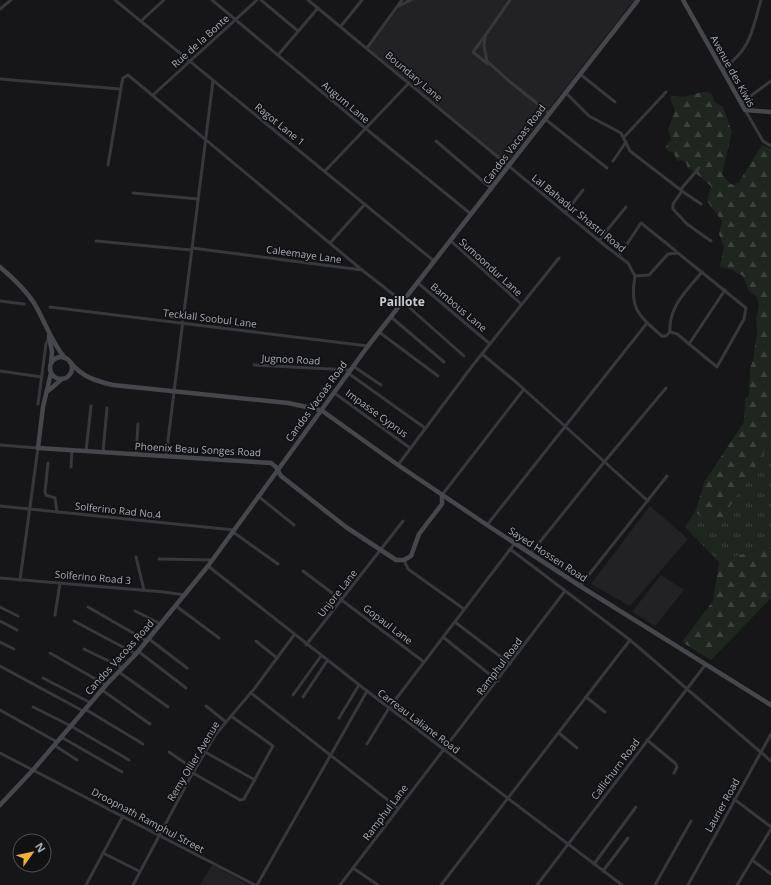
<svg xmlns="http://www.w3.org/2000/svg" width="771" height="885" font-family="'Open Sans',sans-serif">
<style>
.built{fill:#222225}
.grass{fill:url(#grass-tufts)}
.forest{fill:url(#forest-firs)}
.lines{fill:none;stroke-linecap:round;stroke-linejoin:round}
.street{stroke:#37383d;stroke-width:3}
.secondary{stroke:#45474d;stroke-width:4.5}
.labels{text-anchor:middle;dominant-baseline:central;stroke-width:3.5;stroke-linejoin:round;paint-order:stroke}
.street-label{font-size:10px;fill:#a8adb8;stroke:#111113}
.quarter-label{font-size:12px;font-weight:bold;fill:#c9ccd4;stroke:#111113}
</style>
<defs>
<pattern id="grass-tufts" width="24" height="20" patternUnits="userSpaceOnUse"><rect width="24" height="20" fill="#1e261f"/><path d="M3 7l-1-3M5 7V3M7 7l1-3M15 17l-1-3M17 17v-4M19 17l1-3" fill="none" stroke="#3c433d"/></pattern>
<pattern id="forest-firs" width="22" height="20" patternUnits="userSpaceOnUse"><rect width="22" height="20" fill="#1e261f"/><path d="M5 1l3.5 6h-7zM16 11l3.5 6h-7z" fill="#3c433d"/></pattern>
</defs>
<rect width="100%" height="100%" fill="#161618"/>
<g class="built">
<polygon points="405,0 634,0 507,163 369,48"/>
<polygon points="650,506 688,539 630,606 591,584"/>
<polygon points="661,575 684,590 655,626 632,612"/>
<polygon points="212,865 249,885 200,885"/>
</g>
<polygon class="grass" points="771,445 771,545 719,562 685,527 695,512 698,515"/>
<g class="forest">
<path d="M706,92L711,93L715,102L723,107L732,132L723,170V175L730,184L735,185L739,182L762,145L771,149V445L767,448L723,517C714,519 703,519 695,512L705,481L744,422L745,399L749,395L750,369L753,360L757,332L756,317L759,307L757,297L749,291L743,276L730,269L720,267L724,247L719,234L722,221L707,201L711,186L692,170L688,168L686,163L682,160L677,161L674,153L669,152L665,148L671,139L668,129L675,111L671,101V96C688,99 691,93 706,92Z"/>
<polygon points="771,545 771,598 711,660 682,642 713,601 719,562"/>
</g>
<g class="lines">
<g class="street">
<polyline points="115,0 434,261"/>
<polyline points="212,0 365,128 471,214"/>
<polyline points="261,0 298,31"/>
<polyline points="308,0 608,248 628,263 635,276"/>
<polyline points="510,0 485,36 484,46 487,61 509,81 549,113"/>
<polyline points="399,6 411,0"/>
<polyline points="0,9 11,0"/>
<polyline points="141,21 164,0"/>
<polyline points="341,26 362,0"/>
<polyline points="485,36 473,52 488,64"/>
<polyline points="367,48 402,0"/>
<polyline points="278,55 318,8"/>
<path d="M722,70C752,47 751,34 761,0"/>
<polyline points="580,74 615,102"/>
<polyline points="0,79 120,89"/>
<polyline points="565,92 589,116 621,133 630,151 682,191 673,204 673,209 687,224 711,241"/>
<polyline points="153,95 257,0"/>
<polyline points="741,103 771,81"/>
<polyline points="745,110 763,141 771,146"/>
<polyline points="545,119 607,168"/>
<polyline points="624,137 666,92"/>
<polyline points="436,141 492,189"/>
<polyline points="613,161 626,142"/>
<polyline points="108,165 122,82 123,78 128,75 362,270"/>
<polyline points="325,171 409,83"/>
<polyline points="681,189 699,168"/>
<polyline points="682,191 701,204"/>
<polyline points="133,193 198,199"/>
<polyline points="565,213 583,190"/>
<polyline points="599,240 626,207"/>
<polyline points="96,241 191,250"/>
<polyline points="451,241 521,304"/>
<polyline points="330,243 365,204"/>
<polyline points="192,248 362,270 403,302 464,356"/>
<polyline points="619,256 641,223 676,251"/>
<polyline points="635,276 649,275 668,254 678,253 746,308 744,319 717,367 677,334 670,332"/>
<path d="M635,276C629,309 639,316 662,336H666L670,332"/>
<polyline points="418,283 490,344"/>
<polyline points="0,301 24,304"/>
<polyline points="50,307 368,346"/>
<polyline points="391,317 444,362"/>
<polyline points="379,332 438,376"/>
<path d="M670,332C668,307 688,289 702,272"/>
<polyline points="689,344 725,290"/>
<polyline points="482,354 517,383 648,501"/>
<polyline points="254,365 350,370"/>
<polyline points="353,366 381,385"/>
<polyline points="0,371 42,377"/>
<polyline points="348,373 425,428"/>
<polyline points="333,392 410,448"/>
<polyline points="38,404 46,344 49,337"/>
<polyline points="0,445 38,448 20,580"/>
<polyline points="86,451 91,406"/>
<polyline points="103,452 107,408"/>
<polyline points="136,454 138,424"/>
<polyline points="166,456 213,81"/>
<polyline points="48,463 45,492 46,495 55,498 57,512"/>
<polyline points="398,465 473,365 559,258"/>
<polyline points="71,467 72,450"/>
<polyline points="442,495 524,389"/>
<polyline points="258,496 294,525"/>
<polyline points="0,506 234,530"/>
<polyline points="487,525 647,323"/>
<polyline points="233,532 278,564"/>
<polyline points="510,549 630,640 771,761"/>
<polyline points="531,553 605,461 666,388"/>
<polyline points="136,557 144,590"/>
<polyline points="159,559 213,560"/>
<polyline points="404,560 408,569 464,609"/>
<polyline points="208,566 367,691 622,885"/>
<polyline points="303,571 424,662"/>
<polyline points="0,578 164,592 185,595"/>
<polyline points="580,586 667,476"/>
<polyline points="176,606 219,638"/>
<polyline points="0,607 18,616"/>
<polyline points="88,607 147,641"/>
<polyline points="135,611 161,624"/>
<polyline points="55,615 60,583"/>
<polyline points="0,621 17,630"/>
<polyline points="74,621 136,654"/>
<polyline points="455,622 510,664"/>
<polyline points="443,637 498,681"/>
<polyline points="149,639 187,668"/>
<polyline points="256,641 277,658"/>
<polyline points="0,642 14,649"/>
<polyline points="306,645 403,521"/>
<polyline points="84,649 123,668"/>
<polyline points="138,651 186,688"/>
<polyline points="50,653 106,685"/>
<polyline points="0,666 83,711"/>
<polyline points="119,672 168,707"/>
<polyline points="43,678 91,703"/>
<polyline points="102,690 150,724"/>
<polyline points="251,693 398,808"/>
<polyline points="293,695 321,656"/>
<polyline points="303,697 327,661"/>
<polyline points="586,697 605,712"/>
<polyline points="206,706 226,722"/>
<polyline points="33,707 71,726 129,760"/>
<polyline points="85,709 143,744"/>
<polyline points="0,710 57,742"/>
<polyline points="339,718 359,685"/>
<polyline points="559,733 577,748"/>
<polyline points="61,737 122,772"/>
<polyline points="647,740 676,764 677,767 674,773"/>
<polyline points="367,744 389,708 515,543"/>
<polyline points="54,745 77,760"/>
<polyline points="169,752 195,770"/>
<polyline points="205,752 255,780"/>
<polyline points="0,753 255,885"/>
<polyline points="193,773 240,800 244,799 273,746 231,716"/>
<polyline points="734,799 771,827"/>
<polyline points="103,853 139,871"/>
<polyline points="752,860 771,874"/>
<polyline points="594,864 636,807"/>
<polyline points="353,868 378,885"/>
<polyline points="603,871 628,838"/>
<polyline points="86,885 123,816"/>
<polyline points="133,885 191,776 216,734 254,689 294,635"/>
<polyline points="257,885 367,691"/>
<polyline points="340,885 565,591"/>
<polyline points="441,885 630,640"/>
<polyline points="537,885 706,664"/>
<polyline points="655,885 691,821"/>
<polyline points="688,885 771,734"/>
<polyline points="737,885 771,829"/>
</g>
<g class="secondary">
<polyline points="683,0 745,110 771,112"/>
<path d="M0,267C13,278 25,289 34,303C45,321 51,342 65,358"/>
<polyline points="49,336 52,352 51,362"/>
<circle cx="61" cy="368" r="11"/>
<path d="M70,362C82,377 96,381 113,385L288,403L321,410L398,465L487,525L580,586L771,705"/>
<polyline points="51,373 43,407 38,448 271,463 276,467 281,476 346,527 396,560 404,560 411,556 419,534 442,504 442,495"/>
<polyline points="48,391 62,379"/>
<polyline points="0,805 33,770 106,685 136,654 208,566 368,346 638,0"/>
</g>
</g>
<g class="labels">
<g class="street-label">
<text transform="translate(200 41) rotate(-42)">Rue de la Bonte</text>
<text transform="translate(733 71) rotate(61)">Avenue des Kiwis</text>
<text transform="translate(414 76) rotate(40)">Boundary Lane</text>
<text transform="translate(346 102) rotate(40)">Augum Lane</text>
<text transform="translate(280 124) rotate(39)">Ragot Lane 1</text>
<text transform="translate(514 144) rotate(-53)">Candos Vacoas Road</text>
<text transform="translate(579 213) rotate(39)">Lal Bahadur Shastri Road</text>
<text transform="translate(304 254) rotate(8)">Caleemaye Lane</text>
<text transform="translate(491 267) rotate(42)">Sumoondur Lane</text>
<text transform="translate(459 307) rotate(40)">Bambous Lane</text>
<text transform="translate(210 318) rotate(7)">Tecklall Soobul Lane</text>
<text transform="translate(291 359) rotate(3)">Jugnoo Road</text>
<text transform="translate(316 401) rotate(-54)">Candos Vacoas Road</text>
<text transform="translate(377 413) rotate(36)">Impasse Cyprus</text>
<text transform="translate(198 449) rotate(3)">Phoenix Beau Songes Road</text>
<text transform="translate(118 510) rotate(6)">Solferino Rad No.4</text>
<text transform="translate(548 554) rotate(33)">Sayed Hossen Road</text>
<text transform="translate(93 577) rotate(5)">Solferino Road 3</text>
<text transform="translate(337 593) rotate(-52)">Unjore Lane</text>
<text transform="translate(388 624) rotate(37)">Gopaul Lane</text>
<text transform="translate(119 657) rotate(-48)">Candos Vacoas Road</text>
<text transform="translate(499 666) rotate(-53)">Ramphul Road</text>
<text transform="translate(419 721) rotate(37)">Carreau Laliane Road</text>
<text transform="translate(193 761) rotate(-59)">Remy Ollier Avenue</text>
<text transform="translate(615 769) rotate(-53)">Callichurn Road</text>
<text transform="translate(722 805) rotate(-61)">Laurier Road</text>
<text transform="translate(385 812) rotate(-53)">Ramphul Lane</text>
<text transform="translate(148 820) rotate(28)">Droopnath Ramphul Street</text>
</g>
<g class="quarter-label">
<text x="402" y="301">Paillote</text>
</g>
</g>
<g transform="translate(32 853) rotate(57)"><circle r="19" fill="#111113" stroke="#4d4f55"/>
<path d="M0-3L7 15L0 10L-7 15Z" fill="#f2b134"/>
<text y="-6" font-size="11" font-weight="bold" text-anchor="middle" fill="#a8adb8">N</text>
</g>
</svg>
